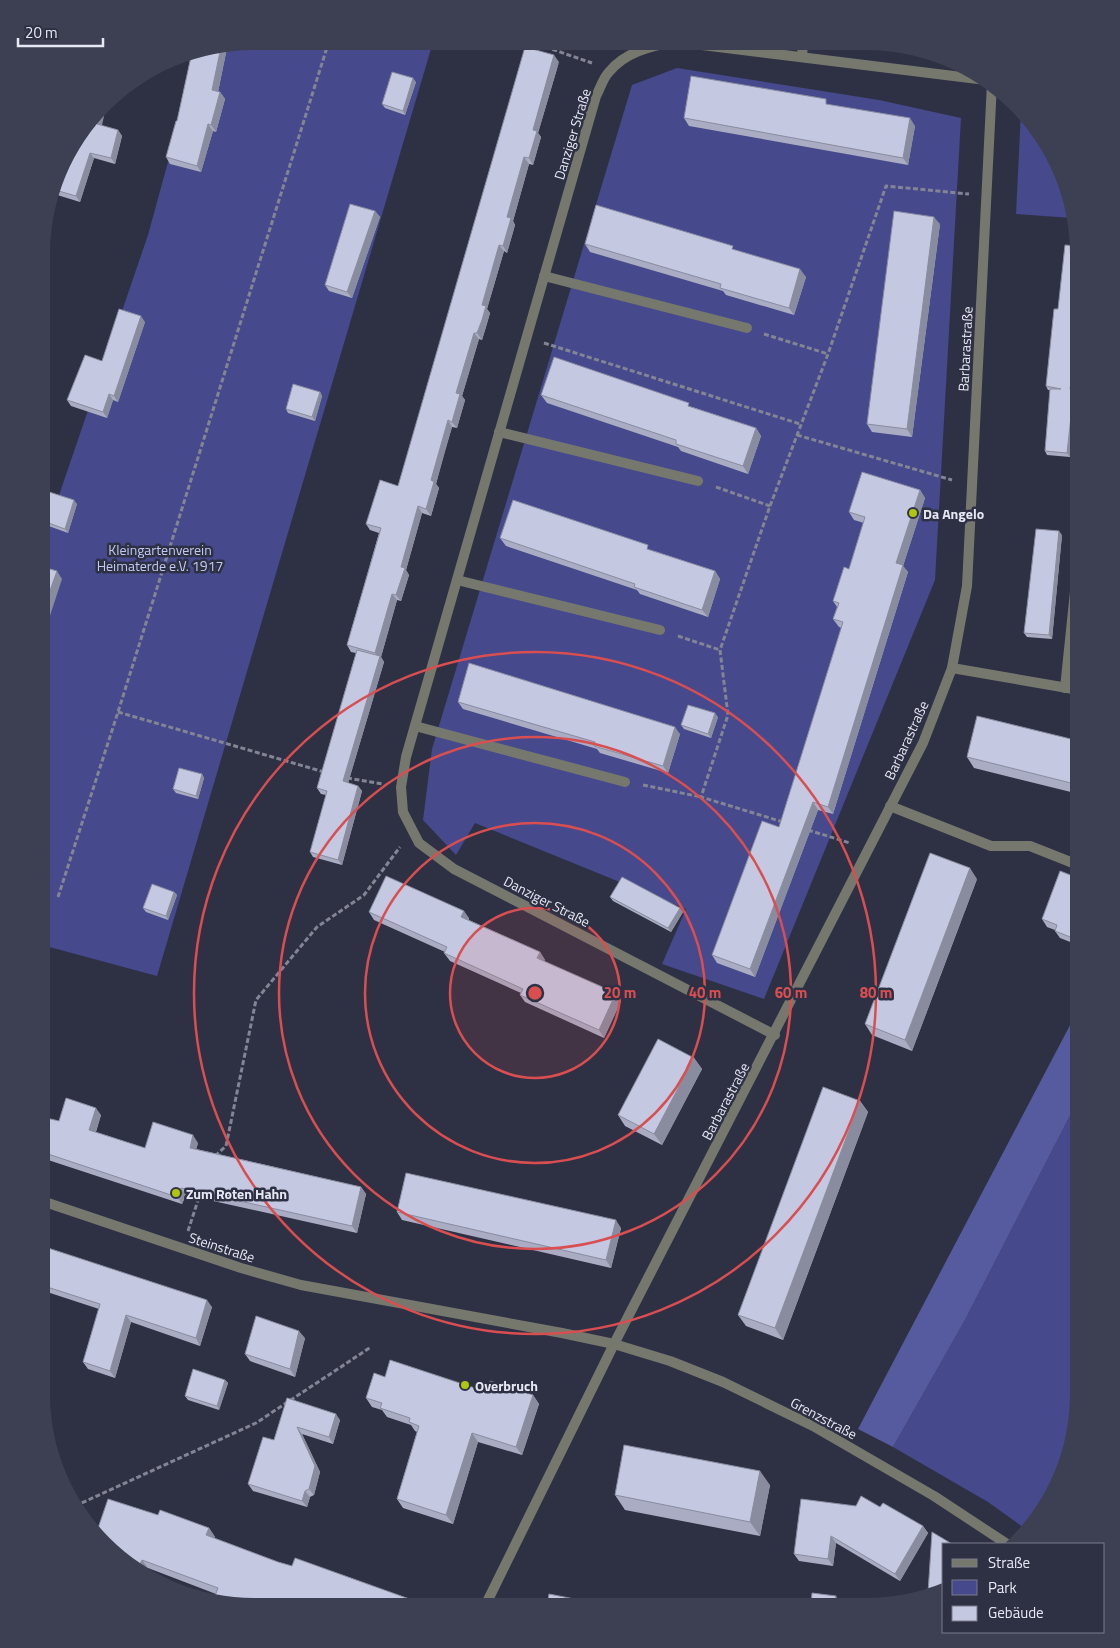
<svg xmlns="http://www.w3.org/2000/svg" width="1120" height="1648" font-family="'Titillium Web',sans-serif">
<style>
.green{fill:#46498b}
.forest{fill:#565b9f}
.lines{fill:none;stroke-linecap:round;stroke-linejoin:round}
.path{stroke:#838595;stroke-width:3;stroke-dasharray:5 2.5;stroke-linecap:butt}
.service{stroke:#76786e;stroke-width:10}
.minor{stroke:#76786e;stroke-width:10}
.wall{fill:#a9acc2}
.shaded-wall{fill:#898c9e}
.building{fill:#c4c8e1;stroke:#898c9e}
.ring{fill:none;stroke:#d94e51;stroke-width:2.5}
.poi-dot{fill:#aec60b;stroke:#2e3144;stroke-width:2}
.labels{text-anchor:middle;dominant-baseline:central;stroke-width:5;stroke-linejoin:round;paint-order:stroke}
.street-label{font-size:14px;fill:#e6e8f4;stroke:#2e3144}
.poi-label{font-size:14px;font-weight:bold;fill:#e6e8f4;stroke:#2e3144;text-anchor:start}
.park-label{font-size:14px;fill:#c2c8ef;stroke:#2e3144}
.centre{fill:#d94e51;stroke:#2e3144;stroke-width:2.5}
.ring-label{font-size:15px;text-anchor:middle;font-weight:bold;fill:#d94e51;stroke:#2e3144;stroke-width:5;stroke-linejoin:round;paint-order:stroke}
</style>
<rect width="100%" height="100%" fill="#2e3144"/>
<g class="green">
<polygon points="254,41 433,42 157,976 42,945 43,542 148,235 188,89 196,51"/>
<polygon points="677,68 879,100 961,118 935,580 764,999 662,964 686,909 475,823 456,855 423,820 432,749 632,85"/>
<polygon points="1021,111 1035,124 1062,172 1072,218 1016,214"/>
<polygon points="1078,1100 1078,1408 1067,1463 1043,1512 1027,1530 988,1502 893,1447 965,1320"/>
</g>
<polygon class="forest" points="1078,1010 1078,1100 965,1320 893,1447 858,1429"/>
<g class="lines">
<g class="path">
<polyline points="531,42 592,63"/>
<polyline points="764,334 828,354"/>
<polyline points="544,343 800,424"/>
<polyline points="797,435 952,480"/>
<polyline points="716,487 770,506"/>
<polyline points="678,636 720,650"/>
<polyline points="118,712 324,772"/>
<polyline points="347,778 383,784"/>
<polyline points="643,785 701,797"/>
<polyline points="783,822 701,797 728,715 720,650 770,506 828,354 886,186 969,194"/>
<polyline points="808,830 850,843"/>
<polyline points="58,897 118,712 329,41"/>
<polyline points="215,1156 226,1146 256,1000 317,927 364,895 400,847"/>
<polyline points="188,1231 200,1194"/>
<polyline points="75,1506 256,1423 371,1347"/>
</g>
<g class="service">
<polyline points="802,57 803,43"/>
<polyline points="544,276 747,328"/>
<polyline points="499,432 698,481"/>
<polyline points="457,580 660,630"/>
<polyline points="1065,688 1079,553"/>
<polyline points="415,726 625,782"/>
<polyline points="890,806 991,846 1030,846 1078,865"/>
</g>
<g class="minor">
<path d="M673,42C650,46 624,53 609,72C603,78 600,89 596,96L406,757L401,787L403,812L419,843L454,869L775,1035"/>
<polyline points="686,43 986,80"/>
<polyline points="952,668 1079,690"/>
<polyline points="42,1201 241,1268 301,1285 562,1333 614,1344 670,1361 723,1382 813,1426 934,1496 1007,1544"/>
<polyline points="485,1606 614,1344 923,743 952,668 967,586 992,83"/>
</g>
</g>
<g class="wall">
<polygon points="225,46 227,48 218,92 220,92 225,99 216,132 213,131 201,172 170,164 166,157 177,121 192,52"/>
<polygon points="559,62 538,133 541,137 533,165 529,164 513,221 515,225 507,253 504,251 487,309 490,313 486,327 482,340 479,339 462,396 465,400 457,428 452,427 443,457 436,484 439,488 431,516 422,513 406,570 409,575 401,601 397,600 381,657 384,662 348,783 358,786 362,791 342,865 313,857 310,852 326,795 321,794 317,788 356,653 351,652 347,645 379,533 370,530 366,524 398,486"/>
<polygon points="416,82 405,115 385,108 382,104"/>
<polygon points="830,105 915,126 908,165 689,126 684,118"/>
<polygon points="102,126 118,130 122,136 115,164 94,158 80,202 54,194 70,148"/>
<polygon points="375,211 380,217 352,298 329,291 325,285"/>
<polygon points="940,224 912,437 872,432 867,424"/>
<polygon points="585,244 736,250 806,277 794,315 726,295 723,291 590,252"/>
<polygon points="1079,254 1079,346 1073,389 1076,393 1070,457 1047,455 1045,451 1050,390 1048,390 1046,386 1058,309"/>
<polygon points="145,322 118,402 113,400 107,418 71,406 67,400 102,361"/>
<polygon points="320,392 322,396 315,421 288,413 286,409"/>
<polygon points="541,395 692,407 756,428 761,436 748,474 681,451 678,447 547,403"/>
<polygon points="43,490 77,504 68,533 43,524"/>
<polygon points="920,490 925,498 903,566 908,572 833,814 818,810 755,977 717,963 712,955 779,827 842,628 839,627 833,619 837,607 833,601 849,569 864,523 854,520 849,512"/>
<polygon points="1062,535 1052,639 1027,637 1024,633"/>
<polygon points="500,538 651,550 715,571 720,579 708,617 640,594 637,590 506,546"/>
<polygon points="458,702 680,734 668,773 600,753 597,749 463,709"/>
<polygon points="718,717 711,738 684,729 681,725"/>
<polygon points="1079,741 1079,794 974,768 967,757"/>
<polygon points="202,774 204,778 198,799 176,793 173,789"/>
<polygon points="1078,878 1078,945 1060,938 1055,931 1055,930 1047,927 1042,919"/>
<polygon points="977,879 912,1051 872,1035 865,1024"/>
<polygon points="174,892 177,895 168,920 146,912 143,908"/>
<polygon points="610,897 680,908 683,912 671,932 613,901"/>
<polygon points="369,912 469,918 469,920 540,952 545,960 544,961 621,1001 604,1038 525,1002 520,995 521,993 450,961 444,953 445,952 374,920"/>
<polygon points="694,1058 702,1069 662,1145 625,1126 618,1115"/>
<polygon points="860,1101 868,1112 783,1340 746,1326 738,1315"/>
<polygon points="101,1115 96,1132 145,1148 198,1143 196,1149 361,1187 366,1194 357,1233 186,1195 182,1204 42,1158 42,1117 59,1121"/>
<polygon points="397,1212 621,1228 611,1268 402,1220"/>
<polygon points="41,1249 212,1307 200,1346 131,1322 115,1378 88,1369 83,1362 99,1309 41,1290"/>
<polygon points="305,1338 295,1377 250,1361 245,1354"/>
<polygon points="385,1377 487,1392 533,1395 539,1404 522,1455 478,1442 453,1524 403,1508 397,1499 417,1432 415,1431 411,1425 387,1417 382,1410 372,1407 366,1398"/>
<polygon points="225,1380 228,1383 219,1410 188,1400 185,1396"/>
<polygon points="287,1398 340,1420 333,1444 302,1434 320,1472 314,1495 310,1497 307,1507 253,1491 248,1484 274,1440"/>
<polygon points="770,1485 760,1536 625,1510 615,1495"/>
<polygon points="856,1506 880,1507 923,1526 928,1533 900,1581 836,1543 833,1566 799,1561 794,1554"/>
<polygon points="158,1515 209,1528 215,1537 214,1538 278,1562 415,1601 227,1605 214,1602 213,1601 216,1594 148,1568 145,1575 125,1563 96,1534"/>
</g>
<g class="shaded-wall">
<polygon points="225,46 227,48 217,97 212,90 221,47"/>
<polygon points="554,55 559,62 538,133 541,137 533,165 529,158 533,130"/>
<polygon points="413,78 416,82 405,115 403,111"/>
<polygon points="220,92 225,99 216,132 211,125"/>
<polygon points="107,102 101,130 97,124 100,111"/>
<polygon points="910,118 915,126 908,165 903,158"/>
<polygon points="208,124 213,131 201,172 197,166"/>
<polygon points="118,130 122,136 115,164 111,158"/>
<polygon points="90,153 94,158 80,202 76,196"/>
<polygon points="524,157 529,164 513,221 515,225 507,253 503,246 507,217"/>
<polygon points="375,211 380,217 352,298 347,292"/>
<polygon points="934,217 940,224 912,437 907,429"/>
<polygon points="499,245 504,251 487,309 490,313 482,340 477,333 482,305"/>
<polygon points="800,269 806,277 794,315 789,308"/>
<polygon points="141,316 145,322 118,402 114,396"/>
<polygon points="1079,321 1079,346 1073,393 1070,389"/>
<polygon points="474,333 479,339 462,396 465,400 457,428 452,422 456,393"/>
<polygon points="1074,389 1076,393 1070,457 1067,453"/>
<polygon points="320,392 322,396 315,421 312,417"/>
<polygon points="109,394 113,400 107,418 103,412"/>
<polygon points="448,420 452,427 436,484 439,488 431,516 426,509 431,480"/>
<polygon points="756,428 761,436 748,474 743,466"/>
<polygon points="920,490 925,498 903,566 908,572 833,814 828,807 896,563"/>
<polygon points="74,500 77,504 68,533 65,529"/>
<polygon points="418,506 422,513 406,570 409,575 401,601 396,595 401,567"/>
<polygon points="1059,531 1062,535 1052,639 1049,635"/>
<polygon points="57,571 62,579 44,634 42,632 42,613"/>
<polygon points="715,571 720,579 708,617 702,610"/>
<polygon points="392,594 397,600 381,657 384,662 347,787 343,781 379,659 375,653"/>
<polygon points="715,713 718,717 711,738 708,734"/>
<polygon points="675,727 680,734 668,773 663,766"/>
<polygon points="202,774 204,778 198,799 196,796"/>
<polygon points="358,786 362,791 342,865 338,860"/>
<polygon points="813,802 818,810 755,977 750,969"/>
<polygon points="970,868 977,879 912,1051 905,1040"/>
<polygon points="174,892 177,895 168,920 166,916"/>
<polygon points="680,908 683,912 671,932 668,928"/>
<polygon points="464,911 469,918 467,924 461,917"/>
<polygon points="540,952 545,960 542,965 537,958"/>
<polygon points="616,993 621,1001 604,1038 599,1030"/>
<polygon points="694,1058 702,1069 662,1145 654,1134"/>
<polygon points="860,1101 868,1112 783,1340 775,1328"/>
<polygon points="96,1108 101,1115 94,1137 89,1130"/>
<polygon points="193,1135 198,1143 195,1155 190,1148"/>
<polygon points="361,1187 366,1194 357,1233 352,1226"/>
<polygon points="181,1188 186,1195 182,1204 177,1197"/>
<polygon points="616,1220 621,1228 611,1268 606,1260"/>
<polygon points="207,1300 212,1307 200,1346 196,1338"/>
<polygon points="126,1315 131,1322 115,1378 110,1371"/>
<polygon points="299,1331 305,1338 295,1377 290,1369"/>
<polygon points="225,1380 228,1383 219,1410 217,1406"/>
<polygon points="533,1395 539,1404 522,1455 516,1447"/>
<polygon points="336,1414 340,1420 333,1444 329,1437"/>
<polygon points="297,1427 302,1434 320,1472 314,1495 309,1489"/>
<polygon points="472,1433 478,1442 453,1524 446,1515"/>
<polygon points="760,1471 770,1485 760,1536 750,1522"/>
<polygon points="305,1491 310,1497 307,1507 302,1501"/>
<polygon points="923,1526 928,1533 900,1581 895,1574"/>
<polygon points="209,1528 215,1537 212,1544 206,1535"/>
<polygon points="831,1536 836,1543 833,1566 828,1559"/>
<polygon points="142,1560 148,1568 145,1575 139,1566"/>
<polygon points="836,1596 838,1600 837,1607 834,1607"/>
<polygon points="415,1601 418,1606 413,1605"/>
</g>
<g class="building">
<polygon points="221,47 212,90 220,92 211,125 208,124 197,166 166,157 176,121 177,121 192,52"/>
<polygon points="525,47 554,55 533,130 537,131 529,158 524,157 507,217 511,218 503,246 499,245 482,305 486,306 482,320 477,333 474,333 456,393 460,394 452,422 448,420 431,480 434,482 426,509 418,506 401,567 405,568 396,595 392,594 375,653 347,645 381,528 366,524 380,480 398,486"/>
<polygon points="392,72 413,78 403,111 382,104"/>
<polygon points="691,76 826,99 826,104 910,118 903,158 684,118"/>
<polygon points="100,111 97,124 118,130 111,158 90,153 76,196 55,190 70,148"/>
<polygon points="350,204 375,211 347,292 325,285"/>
<polygon points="596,205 733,246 732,249 800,269 789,308 720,288 721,284 585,244"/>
<polygon points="894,211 934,217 907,429 867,424"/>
<polygon points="1065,245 1077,246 1079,254 1079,321 1070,389 1074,389 1067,453 1045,451 1050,389 1061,389 1046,386 1054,309 1058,309"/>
<polygon points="119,309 141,316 114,396 109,394 103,412 67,400 85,355 102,361"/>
<polygon points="554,357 689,403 688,406 756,428 743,466 676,444 676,440 541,395"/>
<polygon points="293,384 320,392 312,417 286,409"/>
<polygon points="862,472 920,490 896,563 903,565 828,807 813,802 750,969 712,955 762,821 779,827 843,622 833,619 839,603 833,601 844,567 849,569 865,517 849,512"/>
<polygon points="43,490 74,500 65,529 43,521"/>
<polygon points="513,500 648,545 647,549 715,571 702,610 634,587 635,584 500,538"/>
<polygon points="1036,529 1059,531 1049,635 1024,633"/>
<polygon points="43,567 57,571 42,613"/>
<polygon points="357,650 380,656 343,781 358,786 338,860 310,852 327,791 317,788"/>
<polygon points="469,663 675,727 663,766 594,746 595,742 458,702"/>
<polygon points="688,705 715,713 708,734 681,725"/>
<polygon points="977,716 1079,741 1079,785 967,757"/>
<polygon points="179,768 202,774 196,796 173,789"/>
<polygon points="930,853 970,868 905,1040 865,1024"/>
<polygon points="1060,871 1078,878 1078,940 1055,931 1057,925 1042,919"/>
<polygon points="386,876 464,911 461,917 540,952 537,958 616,993 599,1030 520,995 523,989 444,953 447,947 369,912"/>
<polygon points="622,877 680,908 668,928 610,897"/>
<polygon points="152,884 174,892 166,916 143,908"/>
<polygon points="658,1039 694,1058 654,1134 618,1115"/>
<polygon points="823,1087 860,1101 775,1328 738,1315"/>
<polygon points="66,1098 96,1108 89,1130 145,1148 153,1122 193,1135 190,1148 361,1187 352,1226 181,1188 177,1197 42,1152 42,1117 59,1121"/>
<polygon points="406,1173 616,1220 606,1260 397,1212"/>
<polygon points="45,1247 207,1300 196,1338 126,1315 110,1371 83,1362 100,1304 41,1285 41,1249 44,1249"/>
<polygon points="256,1316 299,1331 290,1369 245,1354"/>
<polygon points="390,1360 487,1392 490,1381 533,1395 516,1447 472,1433 446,1515 397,1499 419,1426 409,1422 410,1418 380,1408 382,1403 366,1398 374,1373 385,1377"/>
<polygon points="193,1369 225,1380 217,1406 185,1396"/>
<polygon points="287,1398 336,1414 329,1437 297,1427 315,1466 309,1489 305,1491 302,1501 248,1484 263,1437 274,1440"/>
<polygon points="624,1445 760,1471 750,1522 615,1495"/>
<polygon points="861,1496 880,1507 883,1503 923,1526 895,1574 831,1536 828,1559 794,1554 801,1499 856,1506"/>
<polygon points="108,1499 158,1515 160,1510 209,1528 206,1535 278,1562 292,1566 295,1558 415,1601 413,1605 227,1605 213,1601 218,1588 142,1560 139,1566 121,1560 96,1534"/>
<polygon points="932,1532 952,1544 944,1544 944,1591 929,1594 928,1593"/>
<polygon points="812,1593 836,1596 834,1607 811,1607"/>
<polygon points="549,1594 610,1606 547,1606"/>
</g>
<circle cx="535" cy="993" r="85" fill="#d94e51" fill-opacity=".12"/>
<g class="ring">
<circle cx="535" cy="993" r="85"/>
<circle cx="535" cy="993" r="170"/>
<circle cx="535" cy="993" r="256"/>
<circle cx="535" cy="993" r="341"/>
</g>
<g class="poi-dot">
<circle cx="913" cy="513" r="5"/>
<circle cx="176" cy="1193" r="5"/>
<circle cx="465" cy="1385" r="5"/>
</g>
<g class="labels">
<g class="street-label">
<text transform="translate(572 134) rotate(-73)">Danziger Straße</text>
<text transform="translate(965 349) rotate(-87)">Barbarastraße</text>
<text transform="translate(906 740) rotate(-65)">Barbarastraße</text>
<text transform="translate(547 901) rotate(27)">Danziger Straße</text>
<text transform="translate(725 1101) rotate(-62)">Barbarastraße</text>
<text transform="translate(222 1247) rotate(18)">Steinstraße</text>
<text transform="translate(824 1418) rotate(28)">Grenzstraße</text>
</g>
<g class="poi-label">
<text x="923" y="513">Da Angelo</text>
<text x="186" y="1193">Zum Roten Hahn</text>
<text x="475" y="1385">Overbruch</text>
</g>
<g class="park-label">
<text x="160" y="549">Kleingartenverein<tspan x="160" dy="16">Heimaterde e.V. 1917</tspan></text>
</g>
</g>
<path d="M0 0H1120V1648H0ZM254 50H866A204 204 0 0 1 1070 254V1394A204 204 0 0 1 866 1598H254A204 204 0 0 1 50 1394V254A204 204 0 0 1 254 50Z" fill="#3d4052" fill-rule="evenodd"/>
<circle cx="535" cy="993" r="8" class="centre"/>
<g class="ring-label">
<text x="620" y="998">20 m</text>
<text x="705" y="998">40 m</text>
<text x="791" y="998">60 m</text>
<text x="876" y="998">80 m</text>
</g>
<rect x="942" y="1543" width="162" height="90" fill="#2e3144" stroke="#787a8a"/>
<rect x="952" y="1559" width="25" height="8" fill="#76786e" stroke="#787a8a"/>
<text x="988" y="1568" font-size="15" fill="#e6e8f4">Straße</text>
<rect x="952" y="1580" width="25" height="15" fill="#46498b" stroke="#787a8a"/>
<text x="988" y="1593" font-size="15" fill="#e6e8f4">Park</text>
<rect x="952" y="1606" width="25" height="15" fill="#c4c8e1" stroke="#787a8a"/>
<text x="988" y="1618" font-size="15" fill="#e6e8f4">Gebäude</text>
<path d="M18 38v8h85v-8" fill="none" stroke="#e6e8f4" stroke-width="2.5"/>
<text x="25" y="38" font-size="15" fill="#e6e8f4" stroke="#2e3144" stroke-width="4" paint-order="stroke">20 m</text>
</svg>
